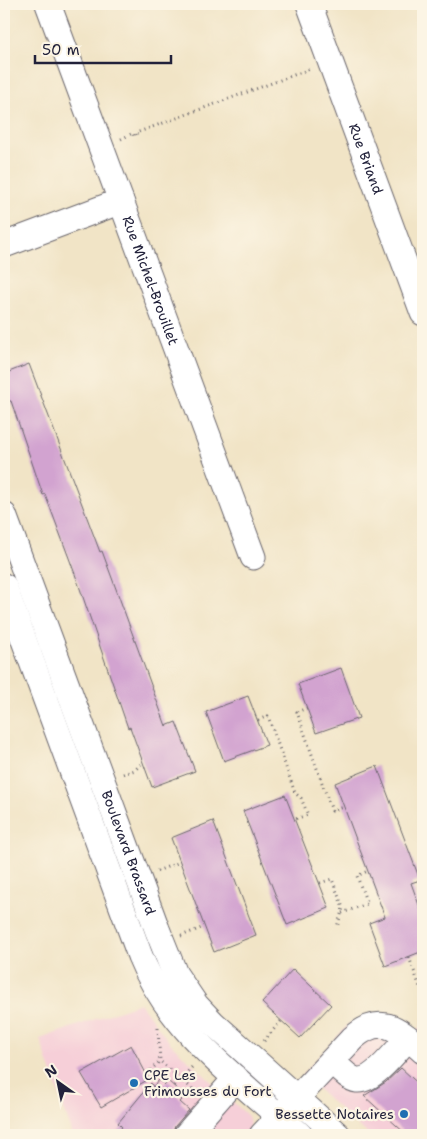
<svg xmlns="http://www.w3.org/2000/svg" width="427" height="1139" font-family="'Shantell Sans',sans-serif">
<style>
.built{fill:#f6cfd8}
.building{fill:#d2a3d0}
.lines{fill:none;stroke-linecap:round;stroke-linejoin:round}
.minor-casing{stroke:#6a666c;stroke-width:27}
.path{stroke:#6a666c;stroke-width:3;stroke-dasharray:1 4;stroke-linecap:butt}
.minor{stroke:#fff;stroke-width:25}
.poi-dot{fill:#1f6fb2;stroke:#fcf5e5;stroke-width:2}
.labels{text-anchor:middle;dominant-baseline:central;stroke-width:4.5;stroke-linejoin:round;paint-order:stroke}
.street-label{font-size:14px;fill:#22223b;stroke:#fcf5e5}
.poi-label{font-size:14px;fill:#22223b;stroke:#fcf5e5;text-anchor:start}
</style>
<rect width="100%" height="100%" fill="#fcf5e5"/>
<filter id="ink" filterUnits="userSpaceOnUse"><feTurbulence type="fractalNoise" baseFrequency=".02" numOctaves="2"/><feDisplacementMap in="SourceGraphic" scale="10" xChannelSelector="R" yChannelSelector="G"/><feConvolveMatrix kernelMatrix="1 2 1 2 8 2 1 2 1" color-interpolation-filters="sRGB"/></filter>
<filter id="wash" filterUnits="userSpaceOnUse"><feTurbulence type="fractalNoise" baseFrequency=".0096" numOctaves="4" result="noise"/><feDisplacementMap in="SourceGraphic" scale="20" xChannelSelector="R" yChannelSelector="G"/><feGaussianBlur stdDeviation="1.12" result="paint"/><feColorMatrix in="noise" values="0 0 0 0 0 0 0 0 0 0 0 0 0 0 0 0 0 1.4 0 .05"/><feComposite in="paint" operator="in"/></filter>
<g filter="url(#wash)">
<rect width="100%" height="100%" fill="#f1e4c6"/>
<g class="built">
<polygon points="140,1003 170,1043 248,1116 250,1123 250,1127 244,1135 73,1135 40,1039"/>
<polygon points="387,1013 394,1016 417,1031 423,1024 423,1135 369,1135 302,1075 349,1024 362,1018"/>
</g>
<g id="blocks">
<g class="building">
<polygon points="29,364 100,552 102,551 119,597 166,726 176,722 195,771 152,787 130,727 128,728 75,574 45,494 43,495 11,401 9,401 4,386 4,374"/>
<polygon points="341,668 359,718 316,733 298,684"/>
<polygon points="248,696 267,745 224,761 206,712"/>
<polygon points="377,766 420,880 411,883 423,916 423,951 385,966 369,923 385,917 335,783"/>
<polygon points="285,795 329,908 287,925 243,811"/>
<polygon points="213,821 256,935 214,952 171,838"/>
<polygon points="293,969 331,1005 300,1038 262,1003"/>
<polygon points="131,1045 149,1079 101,1107 81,1073"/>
<polygon points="401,1068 423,1088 423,1135 407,1135 364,1096 386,1082"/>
<polygon points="159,1080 164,1085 168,1081 178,1090 175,1094 182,1100 180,1102 189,1110 175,1126 172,1135 115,1135 122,1127 118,1123 151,1083 153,1087"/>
</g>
</g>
</g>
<g filter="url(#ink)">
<use href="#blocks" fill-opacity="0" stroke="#6a666c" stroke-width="1"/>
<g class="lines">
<defs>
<g id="minor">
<path id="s1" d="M48,4L253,557"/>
<path id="s2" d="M309,4L423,313"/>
<polyline points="4,245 121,201"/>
<path id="s3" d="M4,515L157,929L175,974L196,1005L213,1023L338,1135"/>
<path d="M4,586L140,956C171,1033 241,1081 300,1135"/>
<path d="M332,1061C338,1066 348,1079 357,1080C373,1082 398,1049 408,1038"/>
<polyline points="186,1135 236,1078"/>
<path d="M262,1135L353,1038C382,1012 399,1030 423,1051"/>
</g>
</defs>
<use href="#minor" class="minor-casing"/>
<g class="path">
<polyline points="121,139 133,133 134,136 137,135 136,133 310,69"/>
<polyline points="307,708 297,712 332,811 344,807"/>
<polyline points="258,720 268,716 295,793 301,798 308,815 295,819"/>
<polyline points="123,774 135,770 143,762"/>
<polyline points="157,871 180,862"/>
<polyline points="320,883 332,879 343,908 337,927"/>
<polyline points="342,913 367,904 357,876 368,871"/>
<polyline points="181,936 204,927"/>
<polyline points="409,957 421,990"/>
<polyline points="158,1028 160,1061 196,1092"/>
<polyline points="264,1041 281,1021"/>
<polyline points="147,1074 160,1061"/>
<polyline points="174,1086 192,1067"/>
</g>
<use href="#minor" class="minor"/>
</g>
</g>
<g class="poi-dot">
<circle cx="134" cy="1083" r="5"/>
<circle cx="404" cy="1114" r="5"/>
</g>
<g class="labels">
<g class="street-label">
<text stroke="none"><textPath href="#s2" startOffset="165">Rue Briand</textPath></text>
<text stroke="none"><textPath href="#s1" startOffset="295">Rue Michel-Brouillet</textPath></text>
<text stroke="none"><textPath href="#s3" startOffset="360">Boulevard Brassard</textPath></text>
</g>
<g class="poi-label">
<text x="144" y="1075">CPE Les<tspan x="144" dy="16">Frimousses du Fort</tspan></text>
<text x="394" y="1114" text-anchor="end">Bessette Notaires</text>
</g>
</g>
<rect width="427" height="1139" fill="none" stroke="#fcf5e5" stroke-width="20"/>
<g transform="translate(58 1082) rotate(327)" stroke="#fcf5e5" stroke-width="4" paint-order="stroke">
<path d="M0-4L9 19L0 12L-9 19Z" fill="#22223b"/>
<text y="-8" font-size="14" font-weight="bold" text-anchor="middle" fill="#22223b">N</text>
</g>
<path d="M35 55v8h136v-8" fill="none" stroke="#22223b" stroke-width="2.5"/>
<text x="42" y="55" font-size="15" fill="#22223b" stroke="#fcf5e5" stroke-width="4" paint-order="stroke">50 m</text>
</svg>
